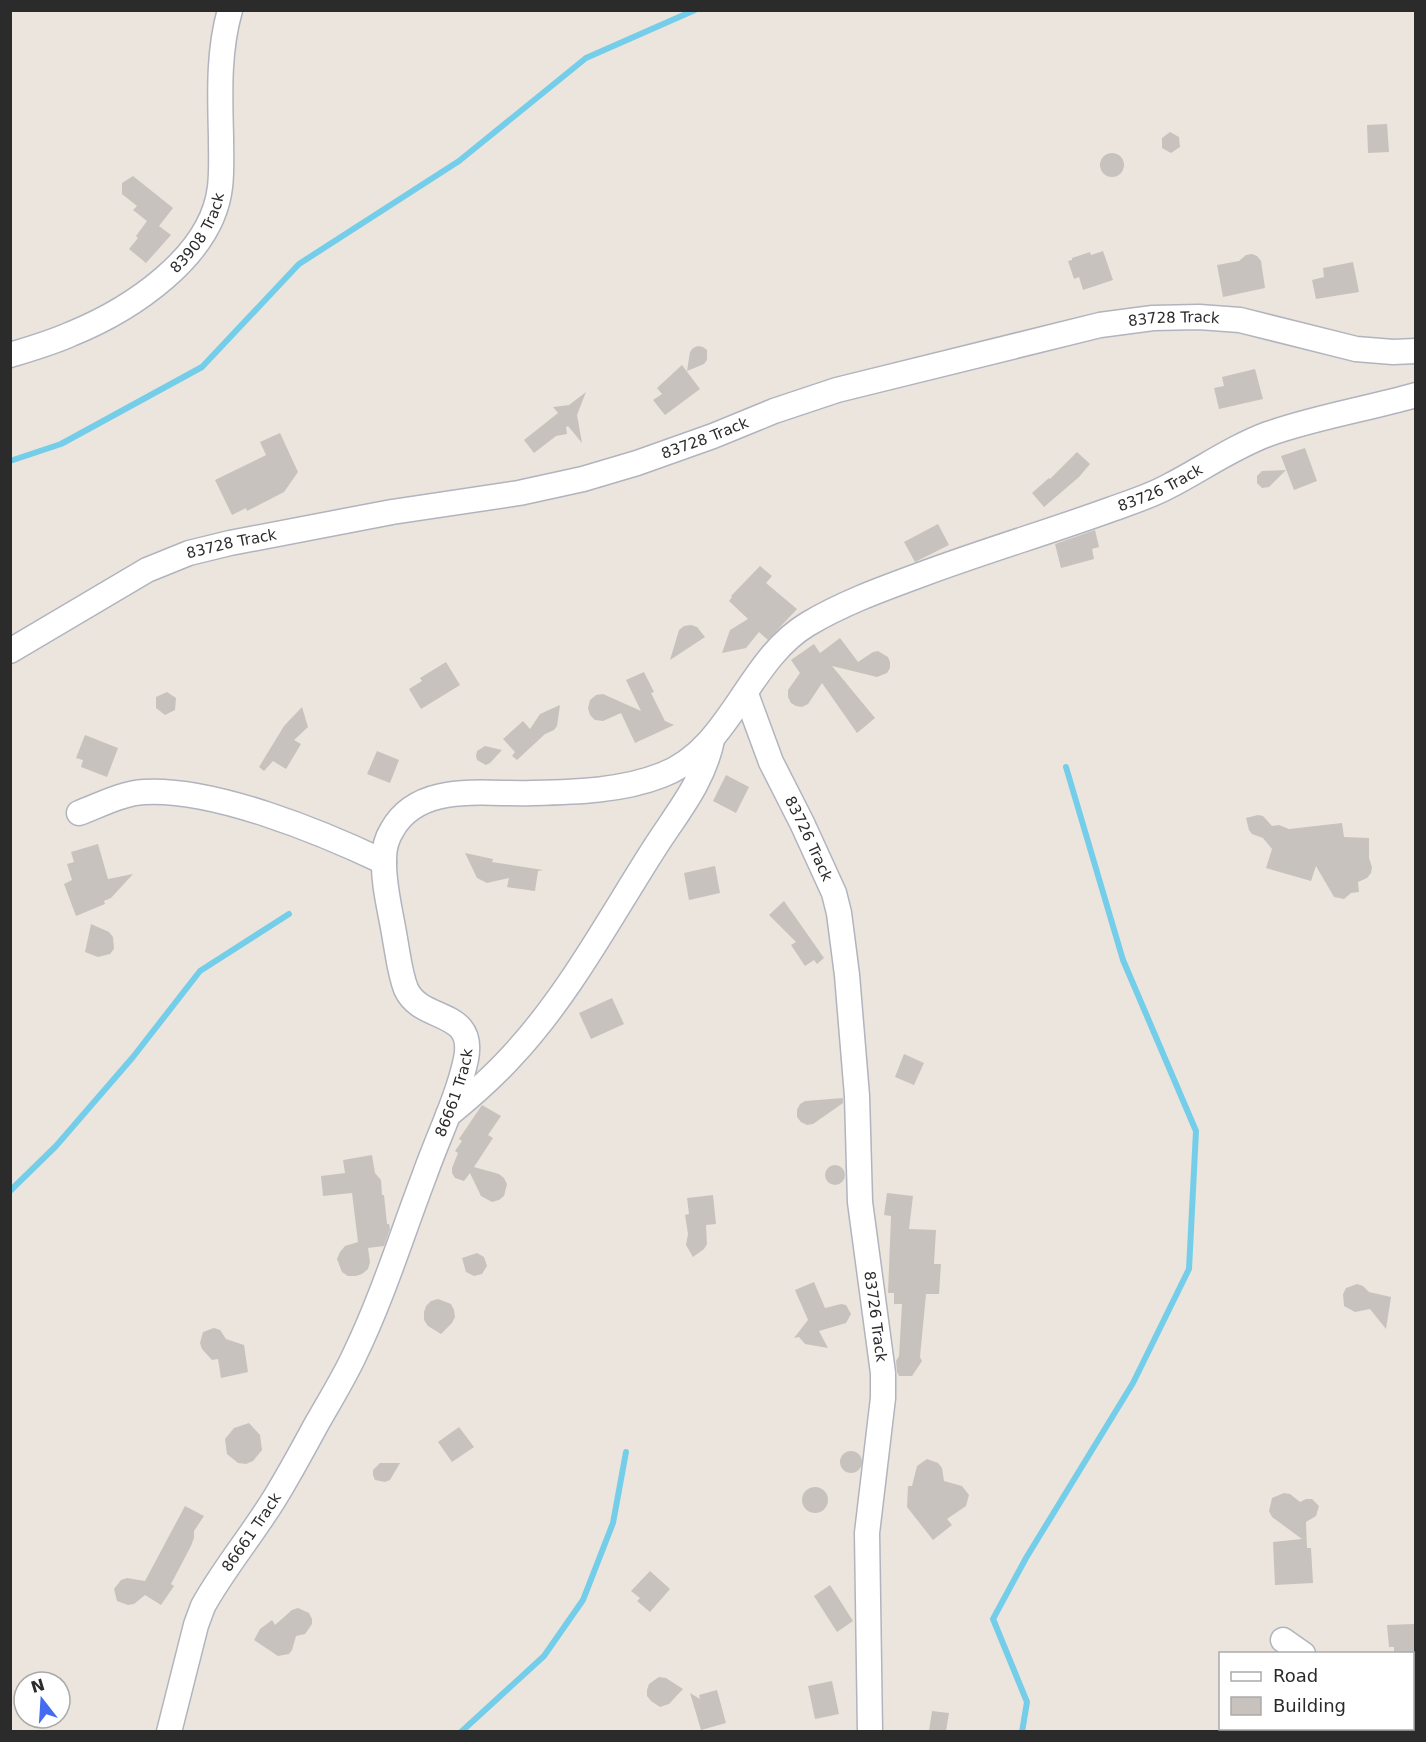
<svg xmlns="http://www.w3.org/2000/svg" width="1426" height="1742" font-family="'DejaVu Sans',sans-serif">
<style>
.lines{fill:none;stroke-linecap:round;stroke-linejoin:round}
.stream{stroke:#75cee9;stroke-width:6}
.building{fill:#c7c2bd}
.minor-casing{stroke:#b1b4be;stroke-width:27}
.minor{stroke:#fff;stroke-width:24}
.labels{text-anchor:middle;dominant-baseline:central;stroke-width:5;stroke-linejoin:round;paint-order:stroke}
.street-label{font-size:15px;fill:#2b2b2b;stroke:#fff}
</style>
<rect width="100%" height="100%" fill="#ece5dd"/>
<g class="lines">
<g class="stream">
<polyline points="10,461 61,444 202,367 299,264 459,161 586,58 695,10"/>
<polyline points="10,1191 56,1146 133,1057 200,971 289,914"/>
<polyline points="461,1732 544,1656 583,1600 613,1523 626,1452"/>
<polyline points="1022,1732 1027,1702 993,1619 1026,1558 1133,1383 1189,1269 1196,1131 1123,960 1066,767"/>
</g>
</g>
<g class="building">
<polygon points="1387,124 1389,152 1368,153 1367,125"/>
<polygon points="1170,132 1179,137 1180,147 1171,153 1162,148 1162,138"/>
<circle cx="1112" cy="165" r="12"/>
<polygon points="133,176 173,208 159,226 171,235 146,263 129,249 138,238 136,236 147,221 133,210 137,206 122,194 122,183"/>
<polygon points="1103,251 1113,280 1083,290 1079,277 1074,279 1068,261 1072,260 1072,258 1090,252 1091,255"/>
<polygon points="1252,254 1257,256 1261,261 1265,288 1223,297 1217,265 1239,261 1246,255"/>
<polygon points="1353,262 1359,292 1316,299 1312,280 1324,277 1323,268"/>
<polygon points="698,346 703,347 707,350 707,360 704,364 687,371 690,352 693,348"/>
<polygon points="682,365 700,389 665,415 653,400 662,394 657,388"/>
<polygon points="1255,369 1263,399 1219,409 1214,388 1224,386 1222,377"/>
<polygon points="586,392 577,415 582,443 568,426 566,427 567,434 556,436 534,453 524,440 558,413 553,407 569,405"/>
<polygon points="280,433 298,472 284,492 247,511 246,508 232,515 215,480 266,455 260,442"/>
<polygon points="1305,448 1317,481 1294,490 1281,456"/>
<polygon points="1077,452 1090,464 1079,477 1044,507 1032,493 1049,478 1050,479"/>
<polygon points="1286,470 1269,487 1262,488 1257,483 1257,476 1262,471"/>
<polygon points="938,524 949,545 915,562 904,542"/>
<polygon points="1095,530 1099,547 1092,549 1094,559 1061,568 1055,544"/>
<polygon points="760,566 772,576 766,583 797,609 768,640 759,632 746,648 722,653 730,630 748,619 729,601 732,597 731,596"/>
<polygon points="691,625 697,627 705,637 670,660 679,630 684,626"/>
<polygon points="840,638 858,662 873,652 878,651 888,657 890,662 890,668 887,673 877,677 832,666 875,718 857,733 822,683 808,704 802,707 796,706 791,703 788,697 788,690 800,673 791,660 814,644 820,653"/>
<polygon points="446,662 460,685 421,709 409,689 422,681 420,678"/>
<polygon points="644,672 654,692 651,693 665,721 674,725 635,743 621,713 603,721 595,720 590,715 588,708 590,700 596,695 603,694 641,711 626,680"/>
<polygon points="167,692 176,698 175,710 165,715 156,708 156,697"/>
<polygon points="560,705 557,726 554,730 545,734 517,760 512,756 515,752 503,739 523,721 530,729 540,714"/>
<polygon points="302,707 308,727 294,740 301,744 286,769 273,761 264,771 259,767 284,726"/>
<polygon points="85,735 118,748 107,777 81,767 83,760 76,758"/>
<polygon points="485,746 502,750 490,763 486,765 477,760 476,756 477,751"/>
<polygon points="377,751 399,760 390,783 367,774"/>
<polygon points="726,775 749,787 736,813 713,801"/>
<polygon points="1258,815 1263,816 1272,826 1279,825 1289,829 1342,823 1344,837 1369,838 1369,858 1372,867 1371,873 1367,878 1358,882 1359,892 1351,893 1344,899 1334,897 1316,866 1311,881 1266,868 1272,849 1263,838 1252,834 1249,830 1246,818"/>
<polygon points="98,844 108,879 133,874 111,898 104,901 105,904 76,916 64,884 72,880 67,864 74,862 71,852"/>
<polygon points="465,853 493,859 492,862 543,870 538,871 535,891 507,887 509,878 487,883 477,878"/>
<polygon points="715,866 720,893 689,900 684,873"/>
<polygon points="784,901 824,958 817,964 814,960 805,966 791,945 796,942 769,915"/>
<polygon points="91,924 109,932 113,937 114,949 110,954 98,957 85,952"/>
<polygon points="612,998 624,1024 591,1039 579,1013"/>
<polygon points="904,1054 924,1063 914,1085 895,1077"/>
<polygon points="843,1098 843,1103 813,1124 807,1125 801,1122 797,1117 797,1110 800,1104 805,1101"/>
<polygon points="482,1105 501,1116 488,1135 493,1138 474,1167 499,1174 504,1178 507,1184 504,1196 499,1200 492,1202 481,1196 470,1173 464,1181 455,1178 452,1173 452,1168 458,1153 455,1151 462,1141 459,1139"/>
<polygon points="372,1155 375,1173 381,1180 382,1195 384,1195 387,1224 389,1224 390,1229 384,1246 368,1248 370,1262 368,1269 362,1274 356,1276 348,1276 342,1272 337,1259 340,1252 345,1246 358,1242 352,1193 323,1196 321,1176 345,1173 343,1160"/>
<circle cx="835" cy="1175" r="10"/>
<polygon points="887,1193 913,1196 909,1229 936,1230 934,1264 941,1264 939,1294 926,1294 920,1357 922,1361 912,1376 899,1376 897,1372 896,1361 899,1356 902,1304 894,1304 894,1293 888,1293 891,1216 884,1215"/>
<polygon points="713,1195 716,1224 706,1225 707,1244 704,1249 693,1257 686,1245 688,1234 685,1215 689,1214 687,1198"/>
<polygon points="477,1253 484,1257 487,1266 482,1274 474,1276 466,1272 462,1258"/>
<polygon points="814,1282 825,1308 841,1304 846,1305 851,1314 846,1323 819,1331 828,1348 805,1344 799,1337 794,1338 808,1320 795,1290"/>
<polygon points="1357,1284 1363,1286 1369,1292 1391,1297 1386,1329 1370,1309 1355,1312 1344,1306 1343,1294 1346,1288"/>
<polygon points="438,1299 451,1304 454,1310 455,1317 452,1323 441,1334 428,1326 424,1320 424,1312 426,1306 431,1301"/>
<polygon points="214,1328 220,1330 226,1339 244,1345 248,1372 221,1378 218,1359 212,1360 202,1349 200,1343 203,1332"/>
<polygon points="249,1423 260,1435 262,1450 253,1461 246,1464 238,1463 227,1454 225,1439 234,1428"/>
<polygon points="459,1427 474,1447 452,1462 438,1442"/>
<circle cx="851" cy="1462" r="11"/>
<polygon points="927,1459 938,1463 942,1468 944,1481 962,1486 969,1495 966,1506 947,1519 952,1525 933,1540 907,1507 908,1486 912,1486 917,1466"/>
<polygon points="380,1463 400,1463 390,1480 385,1482 375,1480 373,1475 373,1470"/>
<circle cx="815" cy="1500" r="13"/>
<polygon points="1284,1493 1290,1494 1300,1502 1306,1499 1312,1499 1319,1506 1316,1516 1306,1522 1307,1548 1311,1548 1313,1583 1275,1585 1273,1542 1302,1539 1272,1517 1269,1511 1272,1498"/>
<polygon points="185,1506 204,1516 194,1531 194,1538 191,1546 171,1584 174,1586 161,1605 145,1595 134,1604 128,1605 117,1601 114,1589 121,1580 127,1578 145,1581"/>
<polygon points="650,1571 670,1589 650,1612 637,1601 640,1598 631,1591"/>
<polygon points="830,1585 853,1621 837,1632 814,1596"/>
<polygon points="298,1608 309,1613 312,1619 312,1624 305,1634 296,1636 292,1650 289,1654 278,1656 254,1640 260,1629 272,1620 275,1625 292,1610"/>
<polygon points="1414,1624 1416,1653 1394,1653 1394,1647 1389,1647 1387,1625"/>
<polygon points="659,1677 666,1678 683,1689 669,1704 660,1707 651,1701 647,1696 647,1690 649,1684"/>
<polygon points="832,1681 839,1714 815,1719 808,1686"/>
<polygon points="717,1690 726,1723 701,1730 690,1693 700,1699 699,1695"/>
<polygon points="932,1711 949,1713 946,1731 929,1731"/>
</g>
<g class="lines">
<defs>
<g id="minor">
<path id="s1" d="M10,355C30,349 51,343 71,334C130,310 212,257 220,187C222,171 221,154 221,137C220,95 218,52 230,10"/>
<path id="s2" d="M10,651L147,570L189,553L230,543L392,512L519,493L583,479L637,463L713,436L774,411L837,390L1100,325L1153,318L1199,317L1240,320L1356,349L1393,352L1416,351"/>
<path id="s3" d="M746,694L771,762L802,823L834,893L839,913L847,975L857,1096L860,1202L883,1373V1398L867,1533L870,1732"/>
<path d="M79,813C100,805 123,793 144,792C214,788 321,832 384,862"/>
<path d="M448,1115C470,1097 492,1078 512,1056C568,996 608,921 652,852C675,815 703,784 712,740"/>
<polyline points="1283,1640 1303,1654"/>
<polyline points="1339,1728 1340,1732"/>
<path id="s4" d="M169,1732L196,1625L203,1606C224,1568 253,1534 276,1496C290,1473 303,1449 316,1425C329,1402 344,1378 355,1354C383,1296 402,1234 425,1174C438,1137 458,1097 466,1059C476,1008 421,1023 406,989C400,974 398,955 395,939C391,913 383,885 384,859C384,849 387,838 392,830C419,781 486,795 532,793C574,792 622,791 662,775C731,749 747,660 808,624C843,603 882,589 920,575C984,551 1049,532 1112,509C1131,502 1151,496 1169,486C1202,469 1233,447 1268,434C1316,417 1367,409 1416,395"/>
</g>
</defs>
<use href="#minor" class="minor-casing"/>
<use href="#minor" class="minor"/>
</g>
<g class="labels">
<g class="street-label">
<text stroke="none"><textPath href="#s1" startOffset="231">83908 Track</textPath></text>
<text stroke="none"><textPath href="#s2" startOffset="1220">83728 Track</textPath></text>
<text stroke="none"><textPath href="#s2" startOffset="734">83728 Track</textPath></text>
<text stroke="none"><textPath href="#s4" startOffset="1880">83726 Track</textPath></text>
<text stroke="none"><textPath href="#s2" startOffset="248">83728 Track</textPath></text>
<text stroke="none"><textPath href="#s3" startOffset="158">83726 Track</textPath></text>
<text stroke="none"><textPath href="#s4" startOffset="705">86661 Track</textPath></text>
<text stroke="none"><textPath href="#s3" startOffset="644">83726 Track</textPath></text>
<text stroke="none"><textPath href="#s4" startOffset="219">86661 Track</textPath></text>
</g>
</g>
<rect width="1426" height="1742" fill="none" stroke="#2b2b2b" stroke-width="24"/>
<rect x="1219" y="1652" width="195" height="78" fill="#ffffff" stroke="#aaaaaa" stroke-width="1.5"/>
<rect x="1231" y="1672" width="30" height="9" fill="#ffffff" stroke="#aaaaaa" stroke-width="1.5"/>
<text x="1273" y="1682" font-size="18" fill="#2b2b2b">Road</text>
<rect x="1231" y="1697" width="30" height="18" fill="#c7c2bd" stroke="#aaaaaa" stroke-width="1.5"/>
<text x="1273" y="1712" font-size="18" fill="#2b2b2b">Building</text>
<g transform="translate(42 1700) rotate(343)"><circle r="28" fill="#ffffff" stroke="#aaaaaa" stroke-width="1.5"/>
<path d="M0-4.5L10 22L0 15L-10 22Z" fill="#456bf1"/>
<text y="-9" font-size="16" font-weight="bold" text-anchor="middle" fill="#2b2b2b">N</text>
</g>
</svg>
